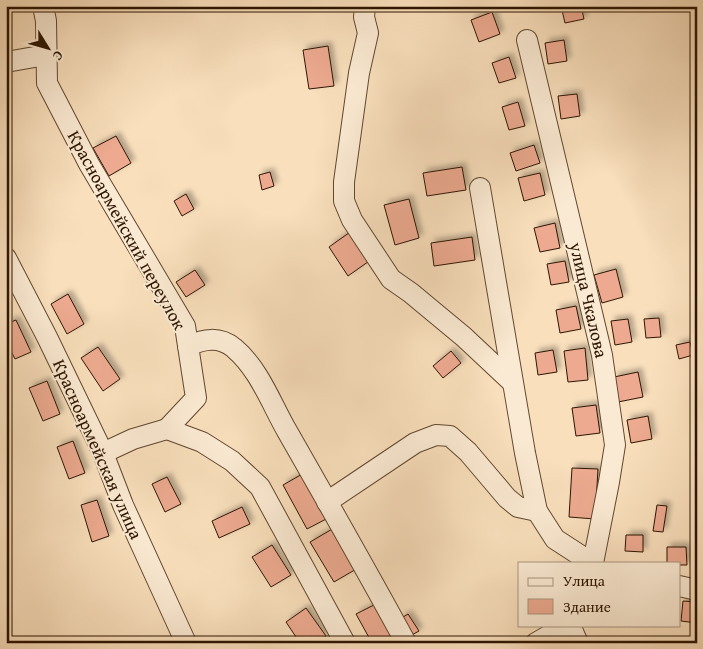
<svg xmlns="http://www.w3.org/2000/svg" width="703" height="649" font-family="'Gentium Book Plus',serif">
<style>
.building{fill:#edaa90;stroke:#2d1500;filter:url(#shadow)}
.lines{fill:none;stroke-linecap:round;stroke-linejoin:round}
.minor-casing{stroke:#60482f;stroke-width:22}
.minor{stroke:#fbead3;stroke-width:20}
.labels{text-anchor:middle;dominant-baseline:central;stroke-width:4;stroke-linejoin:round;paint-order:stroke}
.street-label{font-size:18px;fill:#2d1500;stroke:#fbead3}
</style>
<defs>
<filter id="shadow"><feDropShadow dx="4" dy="-4" stdDeviation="2.5" flood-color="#0004"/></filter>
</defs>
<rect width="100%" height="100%" fill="#f9dfbc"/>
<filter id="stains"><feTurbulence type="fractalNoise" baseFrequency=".004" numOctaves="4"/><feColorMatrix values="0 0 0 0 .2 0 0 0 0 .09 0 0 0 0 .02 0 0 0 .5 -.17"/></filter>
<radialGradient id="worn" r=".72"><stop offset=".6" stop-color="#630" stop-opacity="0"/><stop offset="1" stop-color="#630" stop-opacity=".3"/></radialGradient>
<g class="building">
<polygon points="561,6 581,6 584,19 565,23"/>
<polygon points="492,12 500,34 479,42 471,20"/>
<polygon points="564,40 567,61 548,64 545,43"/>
<polygon points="328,46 334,86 309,89 303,50"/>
<polygon points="509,57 516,78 499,83 492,63"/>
<polygon points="577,94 580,116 561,119 558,96"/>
<polygon points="518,102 525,126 509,130 502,107"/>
<polygon points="116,136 131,163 109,176 93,148"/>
<polygon points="534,145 540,163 516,171 510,153"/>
<polygon points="462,167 466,190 427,196 423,173"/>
<polygon points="270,172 274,186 262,190 259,175"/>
<polygon points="540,173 545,195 524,201 518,178"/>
<polygon points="186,194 194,209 182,216 174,201"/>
<polygon points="409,199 419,238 395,245 384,205"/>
<polygon points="555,223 560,248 540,252 534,228"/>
<polygon points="353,230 372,259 348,276 329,247"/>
<polygon points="472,237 475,260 434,266 431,243"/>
<polygon points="565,261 569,282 551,285 547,264"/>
<polygon points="616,269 623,297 602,303 594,275"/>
<polygon points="195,270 205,285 186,297 176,282"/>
<polygon points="68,294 84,324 67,334 51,304"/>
<polygon points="576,306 581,329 560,333 556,310"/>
<polygon points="659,318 661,337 646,338 644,319"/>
<polygon points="628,319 632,342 615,345 611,321"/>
<polygon points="16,320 31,352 15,359 6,341 6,324"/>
<polygon points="690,342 693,355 679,359 676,345"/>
<polygon points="98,347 120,379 103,391 81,358"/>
<polygon points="585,348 588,380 568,382 564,351"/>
<polygon points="553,350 557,372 538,375 535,353"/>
<polygon points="451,351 461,363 443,378 433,366"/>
<polygon points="638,372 643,397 618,402 614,377"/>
<polygon points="47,381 60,414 43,421 29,388"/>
<polygon points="596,405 600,433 576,436 572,408"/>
<polygon points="648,416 652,439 631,443 627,420"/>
<polygon points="73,441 85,473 69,479 57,447"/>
<polygon points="572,468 598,469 595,519 569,517"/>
<polygon points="304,473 328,518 307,529 283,485"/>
<polygon points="167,477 181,504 165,512 152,484"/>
<polygon points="97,500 109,536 92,542 81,505"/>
<polygon points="657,505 667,506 663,532 653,531"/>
<polygon points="242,507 250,524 219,538 212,521"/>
<polygon points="334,528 358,568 334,582 310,542"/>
<polygon points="626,535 643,535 643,552 625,551"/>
<polygon points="272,545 291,575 271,587 252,557"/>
<polygon points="667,547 686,547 687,565 679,565 679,563 667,563"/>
<polygon points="683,601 697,602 697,623 681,621"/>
<polygon points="376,604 394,636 381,643 372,643 356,614"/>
<polygon points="306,608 326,636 316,643 300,643 286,622"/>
<polygon points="408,614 419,631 410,636 400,619"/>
</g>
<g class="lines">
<defs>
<g id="minor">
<polyline points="43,6 46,21 47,83 89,164 185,326 196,398 167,429 202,442 232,461 260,487 345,643"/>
<polyline points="365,6 364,17 368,33 359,73 344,182 344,201 352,220 391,279 411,293 464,337 512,382"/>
<polyline points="527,40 602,355 615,445 609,482 593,563"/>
<polyline points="6,62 46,55"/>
<polyline points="480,188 525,453 537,511 555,539 592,563"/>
<polyline points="6,258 47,337 103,453 123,505 186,643"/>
<path d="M188,346C204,339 219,336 234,348C259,369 271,403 287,431C327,501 367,571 406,643"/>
<polyline points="103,453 133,439 167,429"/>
<polyline points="327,502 415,443 436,435 450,436 468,452 507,498 518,507 537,511"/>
<polyline points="679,586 697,590"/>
<polyline points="570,625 578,643"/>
<polyline points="536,643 567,625"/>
</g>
</defs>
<use href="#minor" class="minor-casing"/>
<use href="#minor" class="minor"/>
</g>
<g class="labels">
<g class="street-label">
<text transform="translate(127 230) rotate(61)">Красноармейский переулок</text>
<text transform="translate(589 300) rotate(77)">улица Чкалова</text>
<text transform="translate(98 449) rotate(66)">Красноармейская улица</text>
</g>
</g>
<rect width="703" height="649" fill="none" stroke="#f9dfbc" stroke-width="25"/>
<rect x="8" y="8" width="688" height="634" fill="none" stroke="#2d1500" stroke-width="2.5"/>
<rect x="12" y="12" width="678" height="624" fill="none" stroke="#2d1500"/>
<rect x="518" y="562" width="162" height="65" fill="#fbead3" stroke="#a9957f"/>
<rect x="528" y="578" width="25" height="8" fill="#fbead3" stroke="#a9957f"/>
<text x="563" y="586" font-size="15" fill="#2d1500">Улица</text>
<rect x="528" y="599" width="25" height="15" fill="#edaa90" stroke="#a9957f"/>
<text x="563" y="612" font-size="15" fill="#2d1500">Здание</text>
<g transform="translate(48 48) rotate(127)" stroke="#fbead3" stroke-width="4" paint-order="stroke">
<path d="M0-4L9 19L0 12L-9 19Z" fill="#2d1500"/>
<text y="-8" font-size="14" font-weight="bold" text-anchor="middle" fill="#2d1500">С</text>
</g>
<rect width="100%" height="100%" filter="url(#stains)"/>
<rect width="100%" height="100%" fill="url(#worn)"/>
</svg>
